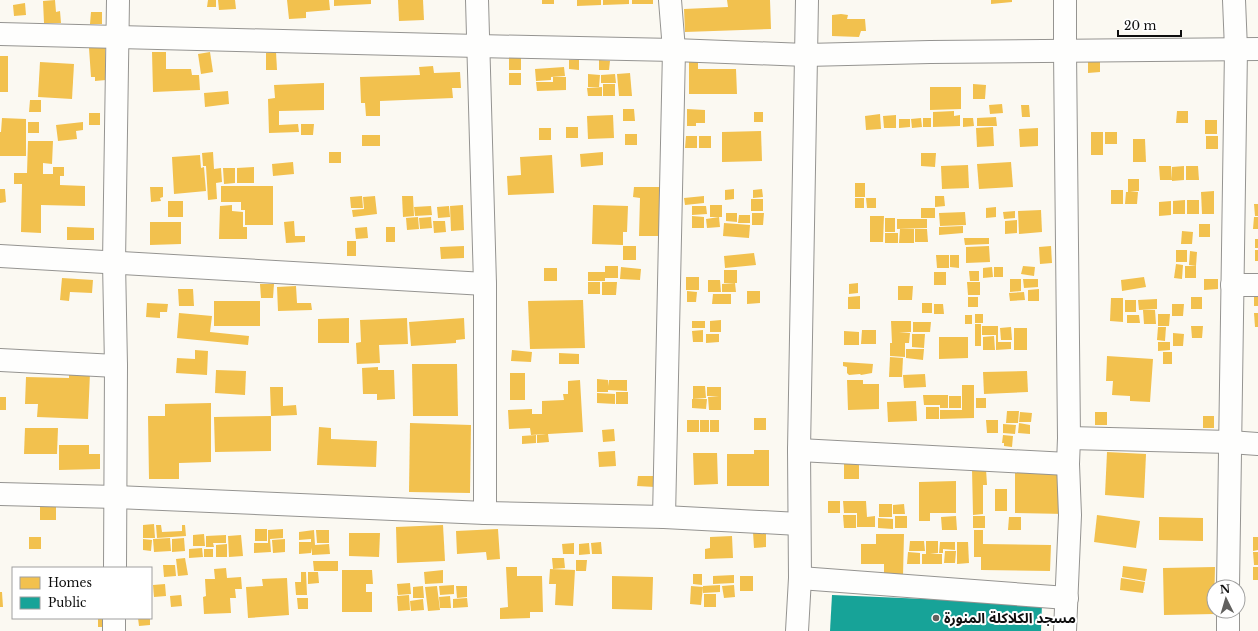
<svg xmlns="http://www.w3.org/2000/svg" width="1258" height="631" font-family="'Libre Baskerville','Noto Sans Arabic',serif">
<style>
.homes{fill:#f2c14e}
.public{fill:#17a398}
.lines{fill:none;stroke-linecap:round;stroke-linejoin:round}
.minor-casing{stroke:#959491;stroke-width:24}
.minor{stroke:#fefefd;stroke-width:22}
.poi-dot{fill:#61605e;stroke:#fff;stroke-width:1.5}
.labels{text-anchor:middle;dominant-baseline:central;stroke-width:4;stroke-linejoin:round;paint-order:stroke}
.poi-label{font-size:14px;font-weight:bold;fill:#0e0e0e;stroke:#fff;text-anchor:start}
</style>
<rect width="100%" height="100%" fill="#fbf9f2"/>
<g class="homes">
<polygon points="55,0 56,12 60,11 61,23 44,23 43,1"/>
<polygon points="208,0 216,0 216,7 207,7"/>
<polygon points="218,0 235,0 236,9 219,10"/>
<polygon points="287,0 329,0 330,10 306,12 306,18 289,19"/>
<polygon points="334,0 371,0 371,4 334,6"/>
<polygon points="398,0 423,0 424,20 399,21"/>
<rect x="542" y="0" width="12" height="4"/>
<polygon points="577,0 601,0 601,5 577,6"/>
<polygon points="603,0 629,0 629,4 603,5"/>
<rect x="632" y="0" width="21" height="4"/>
<polygon points="727,0 770,0 771,29 685,32 684,9 728,7"/>
<polygon points="991,0 1012,0 1012,2 991,4"/>
<polygon points="25,3 26,15 14,16 13,5"/>
<polygon points="91,12 102,12 102,24 90,24"/>
<polygon points="841,14 848,15 847,19 865,19 866,31 861,31 859,37 832,36 832,15"/>
<polygon points="105,47 106,80 95,81 95,77 91,77 89,48"/>
<polygon points="152,52 166,52 166,69 191,69 192,75 199,75 200,90 153,92"/>
<polygon points="210,52 213,72 201,74 198,54"/>
<polygon points="276,52 277,70 266,70 266,53"/>
<rect x="0" y="56" width="8" height="36"/>
<rect x="509" y="58" width="12" height="12"/>
<polygon points="1100,58 1100,72 1088,73 1088,59"/>
<polygon points="569,60 579,60 579,70 569,69"/>
<polygon points="599,60 610,61 609,70 599,70"/>
<polygon points="689,61 698,61 698,69 736,69 737,94 689,94"/>
<polygon points="40,62 74,64 72,99 38,97"/>
<polygon points="433,66 434,73 460,72 461,88 452,88 453,98 380,101 380,116 366,116 365,103 361,103 360,77 420,75 419,67"/>
<polygon points="564,67 565,76 551,77 551,80 536,81 535,69"/>
<rect x="509" y="73" width="12" height="12"/>
<polygon points="630,73 632,96 619,96 617,74"/>
<polygon points="588,74 600,75 599,87 588,87"/>
<polygon points="615,74 616,83 601,83 601,75"/>
<polygon points="553,77 566,77 566,90 537,91 536,82 553,82"/>
<polygon points="324,83 324,110 279,111 279,125 298,124 299,132 269,133 268,99 275,98 274,85"/>
<rect x="603" y="84" width="12" height="12"/>
<polygon points="973,84 986,85 985,99 973,99"/>
<polygon points="602,87 602,96 588,96 587,88"/>
<polygon points="930,87 961,87 961,109 930,110"/>
<polygon points="228,91 229,104 205,107 204,93"/>
<polygon points="30,100 41,100 41,112 29,112"/>
<polygon points="1002,104 1003,113 990,114 989,105"/>
<polygon points="1021,105 1029,105 1030,117 1022,117"/>
<polygon points="623,109 634,109 635,121 623,121"/>
<polygon points="687,109 705,110 705,123 696,123 696,126 687,126"/>
<polygon points="954,111 954,116 960,115 960,126 933,127 933,112"/>
<polygon points="1177,111 1188,111 1188,123 1176,123"/>
<rect x="754" y="112" width="9" height="10"/>
<rect x="89" y="113" width="11" height="12"/>
<polygon points="880,114 881,129 866,130 865,116"/>
<polygon points="613,115 614,138 588,139 587,116"/>
<polygon points="896,115 896,128 884,128 883,116"/>
<polygon points="996,117 997,126 977,126 977,118"/>
<polygon points="2,118 26,119 26,156 0,156 0,132 1,132"/>
<polygon points="921,118 922,127 912,128 911,119"/>
<rect x="923" y="118" width="8" height="9"/>
<polygon points="963,118 973,118 974,126 963,127"/>
<polygon points="899,119 910,119 910,127 899,128"/>
<rect x="1205" y="120" width="12" height="14"/>
<rect x="28" y="122" width="11" height="11"/>
<polygon points="83,122 83,130 76,131 77,139 58,141 56,125"/>
<polygon points="301,124 314,124 313,135 301,135"/>
<rect x="566" y="127" width="12" height="11"/>
<polygon points="993,127 994,146 977,147 976,128"/>
<rect x="539" y="128" width="12" height="12"/>
<polygon points="1038,128 1038,146 1020,147 1019,129"/>
<polygon points="761,131 762,161 722,162 722,132"/>
<rect x="1091" y="132" width="12" height="23"/>
<rect x="1105" y="132" width="12" height="12"/>
<rect x="625" y="134" width="12" height="11"/>
<rect x="362" y="135" width="18" height="11"/>
<polygon points="686,136 697,136 697,148 685,148"/>
<rect x="699" y="136" width="12" height="12"/>
<rect x="1206" y="136" width="12" height="13"/>
<polygon points="1133,139 1145,139 1146,162 1133,162"/>
<polygon points="28,141 53,141 52,164 43,163 43,174 53,174 53,167 64,167 64,176 60,176 60,185 85,186 85,206 41,205 41,233 21,232 22,184 14,184 14,173 27,173"/>
<polygon points="213,152 214,169 221,168 222,182 216,183 217,199 208,200 206,166 203,166 202,153"/>
<rect x="329" y="152" width="12" height="11"/>
<polygon points="603,152 603,165 581,167 580,154"/>
<polygon points="921,153 936,153 935,167 921,166"/>
<polygon points="200,155 201,168 204,167 206,191 174,194 172,157"/>
<polygon points="552,155 554,193 508,195 507,176 521,175 520,157"/>
<polygon points="293,162 294,174 273,176 272,164"/>
<polygon points="1011,162 1013,187 979,189 977,164"/>
<polygon points="968,165 969,188 942,189 941,166"/>
<polygon points="1159,166 1171,166 1172,180 1160,180"/>
<polygon points="1184,166 1184,180 1172,181 1172,167"/>
<polygon points="1186,166 1198,166 1199,180 1186,180"/>
<polygon points="254,167 254,183 237,183 237,168"/>
<polygon points="223,168 235,168 235,183 224,184"/>
<polygon points="1128,179 1139,179 1139,191 1130,191 1138,192 1137,204 1125,204 1126,192 1128,192"/>
<rect x="855" y="183" width="10" height="14"/>
<polygon points="221,186 273,186 273,225 245,225 245,210 241,210 241,202 221,202"/>
<polygon points="150,187 163,187 163,197 160,198 161,201 151,202"/>
<polygon points="634,187 665,187 664,236 639,236 640,198 633,197"/>
<polygon points="0,189 5,189 6,202 0,203"/>
<polygon points="734,189 734,199 725,200 725,190"/>
<polygon points="762,189 763,197 753,198 753,190"/>
<rect x="1111" y="190" width="12" height="14"/>
<polygon points="1214,191 1214,214 1202,214 1201,192"/>
<polygon points="362,196 363,208 351,208 350,197"/>
<polygon points="375,196 377,214 353,217 352,210 364,209 363,197"/>
<polygon points="402,196 413,196 414,216 403,217"/>
<polygon points="704,196 704,203 685,205 684,198"/>
<polygon points="935,196 944,196 945,206 935,207"/>
<rect x="855" y="198" width="9" height="10"/>
<polygon points="866,198 876,198 876,208 867,208"/>
<rect x="751" y="199" width="12" height="12"/>
<polygon points="1185,200 1185,214 1173,214 1173,201"/>
<rect x="1187" y="200" width="12" height="14"/>
<rect x="168" y="201" width="15" height="16"/>
<polygon points="1171,201 1171,215 1159,216 1159,202"/>
<polygon points="1254,204 1258,204 1258,216 1255,216"/>
<polygon points="232,205 232,211 243,212 243,227 247,227 247,239 219,239 220,206"/>
<polygon points="463,205 464,230 451,231 450,206"/>
<polygon points="593,205 628,206 627,232 623,232 623,245 592,244"/>
<rect x="710" y="205" width="12" height="12"/>
<polygon points="431,206 432,215 415,216 414,207"/>
<polygon points="449,206 450,217 438,218 437,207"/>
<polygon points="692,206 706,206 707,214 692,215"/>
<polygon points="996,207 996,217 986,218 986,208"/>
<rect x="921" y="208" width="14" height="10"/>
<polygon points="1041,210 1042,232 1019,234 1018,211"/>
<polygon points="1015,211 1015,218 1004,219 1003,212"/>
<polygon points="965,212 966,225 940,226 939,213"/>
<polygon points="726,213 737,213 737,222 726,221"/>
<polygon points="752,213 764,213 763,225 752,225"/>
<polygon points="739,215 750,215 750,223 738,223"/>
<polygon points="692,216 704,217 704,228 692,228"/>
<polygon points="870,216 884,216 883,242 870,242"/>
<polygon points="418,217 419,229 407,230 406,218"/>
<polygon points="431,217 432,228 420,229 419,218"/>
<polygon points="719,217 720,227 707,228 706,219"/>
<polygon points="1254,217 1258,217 1258,229 1253,229"/>
<rect x="885" y="218" width="10" height="14"/>
<polygon points="897,219 927,219 927,228 897,229"/>
<polygon points="1017,220 1017,233 1005,234 1005,221"/>
<polygon points="294,221 295,236 305,236 305,242 286,243 284,222"/>
<polygon points="433,221 445,221 446,232 434,233"/>
<polygon points="150,222 181,222 181,244 150,245"/>
<polygon points="724,223 750,225 749,238 723,236"/>
<rect x="1199" y="224" width="11" height="13"/>
<polygon points="963,226 963,233 939,235 939,227"/>
<polygon points="67,227 94,228 94,240 67,240"/>
<polygon points="367,227 368,238 356,239 355,228"/>
<rect x="386" y="227" width="9" height="15"/>
<polygon points="900,229 914,229 914,243 899,243"/>
<polygon points="915,229 927,229 928,242 915,242"/>
<polygon points="1182,231 1193,232 1192,244 1181,244"/>
<rect x="885" y="233" width="13" height="10"/>
<polygon points="964,238 989,238 989,244 965,245"/>
<rect x="1255" y="239" width="3" height="9"/>
<rect x="347" y="241" width="9" height="15"/>
<polygon points="464,246 464,258 441,259 440,247"/>
<rect x="623" y="246" width="13" height="14"/>
<polygon points="989,246 990,262 966,263 966,247"/>
<polygon points="1051,246 1052,263 1040,264 1039,247"/>
<rect x="1176" y="250" width="11" height="12"/>
<rect x="1255" y="250" width="3" height="11"/>
<polygon points="1190,251 1197,252 1196,266 1189,265"/>
<polygon points="754,253 756,265 725,268 724,256"/>
<polygon points="936,255 949,255 949,268 937,268"/>
<polygon points="950,255 959,255 959,268 950,267"/>
<polygon points="1176,264 1183,265 1182,279 1174,278"/>
<polygon points="605,266 618,266 618,278 605,278 605,274 605,281 588,281 588,272 605,272"/>
<polygon points="1023,266 1035,267 1034,276 1021,274"/>
<rect x="1185" y="266" width="11" height="12"/>
<polygon points="621,267 641,269 640,280 620,279"/>
<polygon points="992,267 993,277 983,278 983,268"/>
<rect x="994" y="267" width="9" height="10"/>
<rect x="544" y="268" width="13" height="13"/>
<rect x="724" y="270" width="13" height="13"/>
<polygon points="969,271 979,271 979,281 970,281"/>
<rect x="934" y="272" width="12" height="13"/>
<rect x="686" y="277" width="13" height="13"/>
<polygon points="1144,277 1146,287 1122,291 1121,280"/>
<polygon points="62,278 93,280 92,293 70,292 69,301 60,300"/>
<polygon points="1010,279 1021,279 1021,291 1010,292"/>
<polygon points="1023,279 1038,279 1038,287 1024,288"/>
<polygon points="1204,279 1218,279 1218,289 1204,290"/>
<polygon points="708,280 720,280 721,292 708,292"/>
<rect x="588" y="282" width="12" height="12"/>
<polygon points="602,282 617,282 616,295 602,295"/>
<polygon points="967,282 980,282 980,295 968,295"/>
<polygon points="735,283 736,292 722,292 722,284"/>
<polygon points="858,283 858,293 849,294 849,284"/>
<polygon points="260,284 274,284 273,298 261,298"/>
<polygon points="296,286 297,303 311,303 312,310 278,311 277,287"/>
<polygon points="898,286 913,286 912,300 898,300"/>
<polygon points="178,289 193,289 194,306 179,306"/>
<polygon points="1039,289 1039,301 1028,301 1028,290"/>
<polygon points="687,291 697,292 696,302 687,302"/>
<polygon points="747,291 760,291 760,303 747,304"/>
<polygon points="1024,292 1025,300 1010,301 1009,293"/>
<polygon points="713,294 731,294 731,304 712,304"/>
<rect x="1254" y="294" width="4" height="12"/>
<polygon points="860,296 860,309 848,309 848,297"/>
<rect x="968" y="297" width="10" height="10"/>
<rect x="1191" y="297" width="11" height="12"/>
<polygon points="1111,298 1123,298 1123,322 1110,321"/>
<polygon points="1157,299 1157,309 1139,310 1138,300"/>
<polygon points="583,300 585,348 530,349 528,301"/>
<rect x="1125" y="300" width="11" height="12"/>
<rect x="214" y="301" width="46" height="25"/>
<polygon points="147,303 168,304 167,312 160,312 160,318 146,317"/>
<rect x="922" y="303" width="10" height="10"/>
<polygon points="934,304 943,304 944,314 934,314"/>
<polygon points="1172,304 1184,304 1183,316 1172,316"/>
<polygon points="1143,310 1155,310 1156,324 1144,324"/>
<polygon points="179,313 212,316 210,332 249,336 248,345 177,338"/>
<polygon points="1254,313 1258,313 1258,327 1255,327"/>
<rect x="975" y="314" width="8" height="9"/>
<polygon points="1158,314 1170,314 1169,326 1158,326"/>
<rect x="965" y="315" width="7" height="9"/>
<polygon points="1127,315 1139,315 1140,323 1127,323"/>
<polygon points="349,318 349,343 318,343 318,319"/>
<polygon points="407,318 408,344 379,345 380,363 357,364 356,343 361,342 360,320"/>
<polygon points="464,318 465,339 456,340 456,343 411,346 409,322"/>
<polygon points="721,320 721,332 710,332 710,321"/>
<rect x="692" y="321" width="13" height="7"/>
<polygon points="891,321 911,321 911,332 899,332 910,333 909,343 905,343 905,357 890,356 890,343 892,343"/>
<polygon points="913,322 931,322 930,332 913,332"/>
<rect x="975" y="324" width="6" height="22"/>
<polygon points="982,326 998,326 998,342 1011,342 1011,349 996,350 996,335 982,335"/>
<polygon points="1191,326 1203,326 1202,338 1192,338"/>
<polygon points="1011,327 1012,340 1001,340 1000,328"/>
<polygon points="1158,327 1166,327 1165,341 1157,340"/>
<rect x="1014" y="328" width="13" height="22"/>
<polygon points="703,330 703,342 693,342 692,331"/>
<polygon points="862,330 876,330 876,344 861,344"/>
<polygon points="844,331 859,332 859,345 844,345"/>
<polygon points="1173,333 1184,334 1183,346 1173,346"/>
<polygon points="706,334 719,334 719,342 706,343"/>
<polygon points="912,334 925,334 924,348 912,347"/>
<polygon points="994,336 995,350 983,350 983,337"/>
<polygon points="939,337 968,337 968,358 939,359"/>
<polygon points="1158,342 1170,342 1170,350 1158,351"/>
<polygon points="906,349 924,349 923,360 906,358"/>
<polygon points="195,350 208,351 207,375 176,373 177,358 195,359"/>
<polygon points="512,350 532,352 531,362 511,361"/>
<rect x="1163" y="352" width="9" height="12"/>
<polygon points="559,353 579,354 579,364 559,364"/>
<polygon points="1107,356 1153,359 1150,402 1130,401 1130,396 1112,395 1113,381 1106,381"/>
<polygon points="890,357 903,358 902,377 889,377"/>
<polygon points="843,362 873,364 872,373 861,375 860,374 849,375 847,373 847,367 843,366"/>
<polygon points="412,364 457,364 458,416 413,416"/>
<polygon points="378,367 378,370 394,370 395,399 377,400 377,394 363,394 362,368"/>
<polygon points="216,370 246,371 245,395 215,393"/>
<polygon points="1027,371 1028,392 984,394 983,372"/>
<polygon points="69,372 90,373 88,419 37,417 38,404 25,404 26,377 69,378"/>
<rect x="510" y="373" width="15" height="27"/>
<polygon points="925,374 926,387 904,388 903,375"/>
<polygon points="597,379 608,380 608,386 609,380 627,380 627,391 608,390 608,392 597,392"/>
<polygon points="580,380 583,432 548,434 549,442 537,443 537,435 546,434 531,435 530,428 509,429 508,410 532,409 532,414 542,414 542,401 564,400 563,394 568,394 568,381"/>
<polygon points="847,380 863,380 863,384 879,384 879,409 848,410"/>
<polygon points="962,385 974,385 974,418 940,419 940,410 962,410"/>
<polygon points="693,386 705,386 706,398 693,399"/>
<polygon points="270,387 283,387 283,406 296,405 297,415 271,416"/>
<polygon points="707,387 721,387 721,410 709,410 708,397 719,396 707,396"/>
<rect x="616" y="392" width="12" height="12"/>
<polygon points="597,393 615,394 615,404 597,403"/>
<polygon points="923,395 948,395 948,408 940,408 940,405 924,405"/>
<rect x="949" y="396" width="12" height="12"/>
<rect x="0" y="397" width="6" height="13"/>
<rect x="976" y="398" width="10" height="10"/>
<polygon points="692,399 707,399 706,409 692,408"/>
<polygon points="916,401 917,421 888,422 887,402"/>
<polygon points="211,403 211,462 179,463 179,479 149,479 148,416 165,416 165,404"/>
<rect x="926" y="407" width="13" height="12"/>
<polygon points="1007,411 1019,411 1018,423 1006,423"/>
<polygon points="1020,412 1032,413 1031,422 1019,422"/>
<rect x="1095" y="412" width="12" height="13"/>
<polygon points="271,416 271,451 215,452 214,417"/>
<rect x="1203" y="416" width="11" height="12"/>
<rect x="754" y="418" width="12" height="12"/>
<rect x="687" y="420" width="12" height="12"/>
<rect x="700" y="420" width="9" height="12"/>
<rect x="710" y="420" width="9" height="12"/>
<polygon points="986,420 998,420 998,433 987,433"/>
<polygon points="410,423 471,425 470,493 409,492"/>
<polygon points="1019,423 1030,425 1030,434 1018,433"/>
<polygon points="1003,424 1016,425 1015,434 1003,433"/>
<polygon points="319,427 331,428 331,439 377,441 376,467 317,465"/>
<polygon points="25,428 58,428 57,454 24,454"/>
<polygon points="614,429 615,441 603,442 602,430"/>
<polygon points="536,435 536,443 522,444 522,436"/>
<polygon points="1003,435 1013,436 1012,447 1004,446 1004,443 1002,443"/>
<polygon points="59,445 89,445 89,454 100,454 100,469 59,470"/>
<polygon points="754,450 769,450 769,486 727,486 727,454 754,454"/>
<polygon points="615,451 616,466 599,467 598,452"/>
<polygon points="1107,452 1146,454 1144,498 1105,495"/>
<polygon points="693,453 717,453 718,484 694,485"/>
<rect x="844" y="463" width="15" height="16"/>
<polygon points="972,469 986,469 987,485 983,485 983,514 973,515"/>
<polygon points="1015,469 1065,470 1065,514 1015,513"/>
<polygon points="638,476 656,476 655,487 637,486"/>
<polygon points="956,481 956,513 930,513 930,521 919,521 919,482"/>
<rect x="995" y="489" width="12" height="22"/>
<rect x="828" y="501" width="12" height="12"/>
<polygon points="843,501 866,501 867,517 875,516 875,527 857,527 857,513 844,513"/>
<rect x="40" y="504" width="16" height="16"/>
<rect x="879" y="504" width="13" height="13"/>
<polygon points="904,504 905,514 893,514 893,505"/>
<polygon points="843,515 856,515 856,528 844,528"/>
<polygon points="1097,515 1140,521 1136,548 1094,542"/>
<rect x="895" y="516" width="12" height="12"/>
<polygon points="956,516 957,530 942,530 941,517"/>
<rect x="973" y="516" width="12" height="12"/>
<polygon points="1009,517 1021,517 1021,530 1008,530"/>
<polygon points="1159,517 1203,518 1203,541 1159,540"/>
<polygon points="878,518 893,519 893,529 878,528"/>
<polygon points="154,524 155,538 143,538 143,525"/>
<polygon points="156,525 161,525 162,532 182,531 182,525 185,525 186,536 157,538"/>
<polygon points="443,525 445,561 397,563 396,527"/>
<rect x="255" y="529" width="12" height="12"/>
<polygon points="283,529 283,538 270,539 271,552 254,553 254,543 268,543 268,530"/>
<polygon points="498,529 500,559 487,560 486,552 457,554 456,531"/>
<polygon points="314,530 315,545 329,544 330,554 312,555 312,548 311,553 299,554 299,542 311,542 311,539 299,540 299,532"/>
<polygon points="316,530 329,530 329,543 317,543"/>
<polygon points="974,530 983,530 983,544 1051,545 1050,571 981,570 981,557 974,557"/>
<polygon points="753,532 766,532 766,547 754,548"/>
<polygon points="349,533 380,533 379,557 349,556"/>
<polygon points="204,534 205,546 193,546 193,535"/>
<polygon points="876,534 904,534 903,576 884,576 884,564 861,564 861,544 876,544"/>
<polygon points="226,535 226,543 213,543 214,547 206,547 206,536"/>
<polygon points="241,535 243,556 229,557 228,536"/>
<polygon points="732,536 733,558 705,559 705,549 710,548 710,537"/>
<rect x="29" y="537" width="12" height="12"/>
<polygon points="1253,537 1258,537 1258,550 1253,551"/>
<polygon points="170,538 171,551 154,552 153,539"/>
<polygon points="184,538 185,551 172,552 172,539"/>
<polygon points="143,539 152,540 151,551 143,550"/>
<polygon points="285,539 285,552 273,553 272,540"/>
<polygon points="910,541 924,541 925,551 909,551"/>
<polygon points="926,541 938,541 938,553 930,554 942,554 942,564 922,564 922,554 926,554"/>
<polygon points="601,542 602,554 592,554 591,543"/>
<polygon points="940,542 955,542 955,550 943,549 943,553 939,553"/>
<polygon points="957,542 968,542 969,563 957,564"/>
<polygon points="574,543 574,554 563,554 562,544"/>
<polygon points="589,543 590,554 579,555 579,544"/>
<polygon points="227,544 227,557 216,557 216,545"/>
<polygon points="202,548 203,557 189,558 189,549"/>
<rect x="204" y="549" width="9" height="8"/>
<polygon points="945,551 956,551 955,563 944,563"/>
<polygon points="908,552 920,553 920,564 907,564"/>
<polygon points="1253,552 1258,552 1258,565 1254,565"/>
<polygon points="185,558 188,575 178,576 176,559"/>
<polygon points="552,558 564,558 565,568 553,569"/>
<polygon points="576,560 587,560 586,571 576,571"/>
<polygon points="313,561 338,561 338,571 314,571"/>
<polygon points="163,565 175,565 176,576 164,577"/>
<polygon points="1123,566 1147,569 1145,581 1122,577"/>
<polygon points="506,567 517,567 517,576 542,576 543,612 530,612 530,618 500,619 500,608 508,607"/>
<polygon points="1215,567 1214,611 1215,611 1215,614 1164,615 1163,568"/>
<rect x="1253" y="567" width="5" height="13"/>
<polygon points="226,568 227,578 241,577 242,589 235,589 236,598 230,598 231,613 204,614 203,597 206,596 205,579 215,579 214,569"/>
<polygon points="550,569 575,570 573,606 555,605 556,584 549,584"/>
<polygon points="342,570 372,570 373,584 366,584 366,592 372,592 372,612 342,612"/>
<polygon points="443,570 443,583 425,584 424,572"/>
<polygon points="301,572 306,572 307,595 296,595 295,582 301,582"/>
<polygon points="308,572 318,572 319,583 308,584"/>
<polygon points="693,574 702,574 702,585 693,584"/>
<polygon points="734,575 734,583 713,584 713,576"/>
<polygon points="612,576 653,577 652,610 612,609"/>
<rect x="740" y="576" width="13" height="15"/>
<polygon points="287,578 289,615 248,618 246,587 263,586 262,579"/>
<polygon points="1121,578 1145,582 1143,593 1120,590"/>
<polygon points="410,583 411,594 398,595 397,584"/>
<polygon points="165,584 166,596 154,597 153,585"/>
<polygon points="454,585 454,594 440,595 439,586"/>
<polygon points="720,585 720,592 703,593 703,586"/>
<polygon points="734,585 735,597 724,598 722,586"/>
<polygon points="423,586 424,598 413,598 413,587"/>
<polygon points="437,586 440,610 428,611 425,587"/>
<polygon points="456,586 467,586 467,597 457,598"/>
<polygon points="691,586 703,587 701,605 690,604"/>
<polygon points="0,592 2,592 3,607 0,607"/>
<rect x="704" y="594" width="12" height="13"/>
<polygon points="181,595 182,606 171,607 170,596"/>
<polygon points="409,595 410,610 398,611 397,596"/>
<polygon points="450,596 451,608 440,608 439,597"/>
<polygon points="297,598 308,598 308,609 298,609"/>
<polygon points="467,598 468,607 453,608 453,599"/>
<polygon points="423,599 424,610 411,611 410,601"/>
<polygon points="98,618 110,618 109,627 98,627"/>
<polygon points="138,618 150,618 150,625 139,626"/>
</g>
<polygon class="public" points="832,595 1042,604 1041,631 830,631"/>
<g class="lines">
<defs>
<g id="minor">
<polyline points="477,0 485,284 485,513"/>
<polyline points="1065,0 1065,51 1069,438 1068,464 1070,515 1065,631"/>
<polyline points="0,34 478,46 674,50 806,55 930,52 1258,49"/>
<polyline points="0,256 485,284"/>
<polyline points="1232,285 1258,285"/>
<polyline points="0,360 116,366"/>
<polyline points="1069,438 1230,442 1258,444"/>
<polyline points="799,450 1068,464"/>
<polyline points="0,494 116,497 485,513 664,517 799,524"/>
<polyline points="664,517 674,50 670,0"/>
<polyline points="115,568 116,366 114,262 118,0"/>
<polyline points="800,578 1067,598"/>
<polyline points="1228,587 1236,49 1234,0"/>
<polyline points="114,631 114,618"/>
<polyline points="797,631 800,578 799,450 807,0"/>
<polyline points="1228,631 1228,611"/>
</g>
</defs>
<use href="#minor" class="minor-casing"/>
<use href="#minor" class="minor"/>
</g>
<circle class="poi-dot" cx="936" cy="618" r="4"/>
<g class="labels">
<g class="poi-label">
<text x="944" y="618">مسجد الكلاكلة المنورة</text>
</g>
</g>
<rect x="12" y="567" width="140" height="52" fill="#ffffff" stroke="#9f9f9f"/>
<rect x="20" y="577" width="20" height="12" fill="#f2c14e" stroke="#9f9f9f"/>
<text x="48" y="587" font-size="12" fill="#0e0e0e">Homes</text>
<rect x="20" y="597" width="20" height="12" fill="#17a398" stroke="#9f9f9f"/>
<text x="48" y="607" font-size="12" fill="#0e0e0e">Public</text>
<g transform="translate(1226 599) rotate(355)"><circle r="19" fill="#ffffff" stroke="#9f9f9f"/>
<path d="M0-3L7 15L0 10L-7 15Z" fill="#61605e"/>
<text y="-6" font-size="11" font-weight="bold" text-anchor="middle" fill="#0e0e0e">N</text>
</g>
<path d="M1118 30v6h63v-6" fill="none" stroke="#0e0e0e" stroke-width="2"/>
<text x="1124" y="30" font-size="12" fill="#0e0e0e" stroke="#ffffff" stroke-width="3" paint-order="stroke">20 m</text>
</svg>
